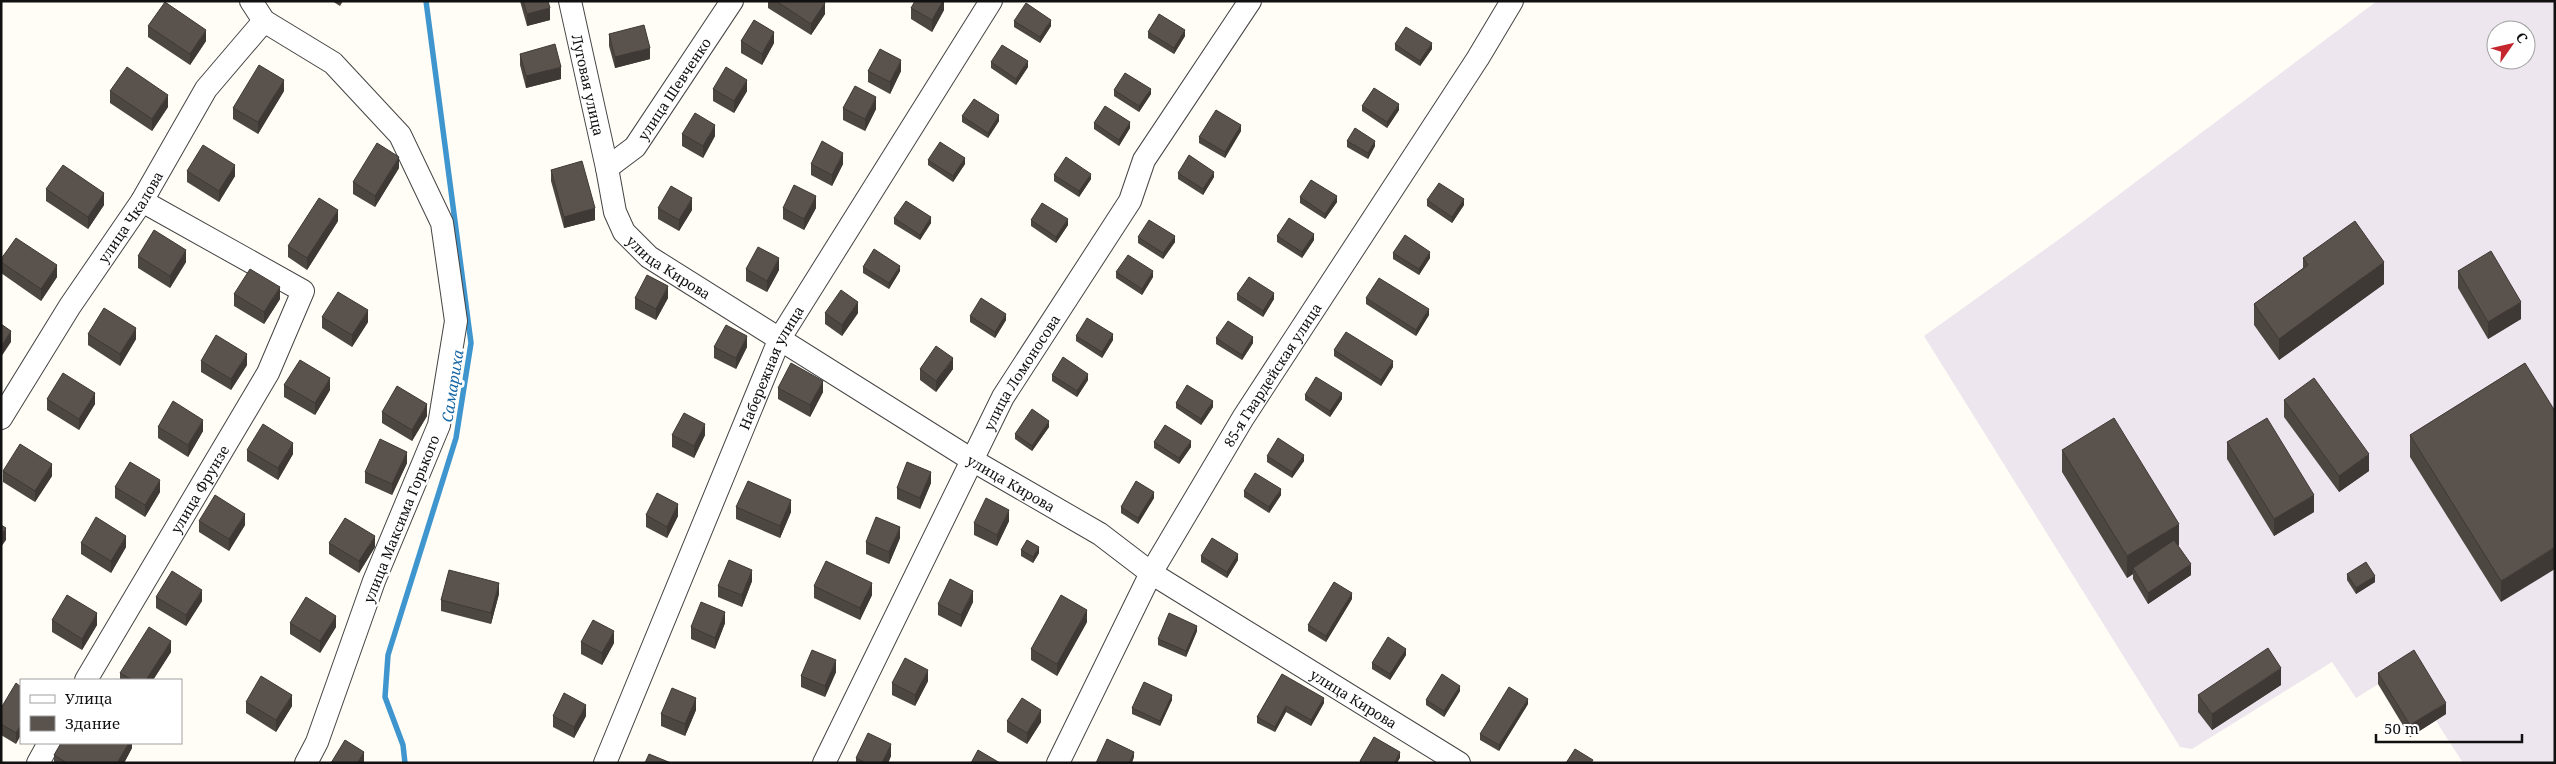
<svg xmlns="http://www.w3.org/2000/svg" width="2556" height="764" font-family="'Noto Serif',serif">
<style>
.industrial{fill:#eee6ef;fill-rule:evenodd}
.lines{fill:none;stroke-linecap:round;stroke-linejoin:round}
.stream{stroke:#3f96cf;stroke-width:5.5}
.minor-casing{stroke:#444;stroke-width:24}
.minor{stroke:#fff;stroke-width:22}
.wall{fill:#4d4742}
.shaded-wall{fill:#3f3936}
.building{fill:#5a524d;stroke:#3f3936}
.labels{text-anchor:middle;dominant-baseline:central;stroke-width:5;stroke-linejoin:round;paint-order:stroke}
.street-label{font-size:14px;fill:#111;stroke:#fff}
.water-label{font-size:15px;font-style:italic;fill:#1768a6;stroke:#fff}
</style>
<rect width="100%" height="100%" fill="#fffdf5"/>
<path class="industrial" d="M2377,1H2555V763H2463L2436,721L2446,714L2414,662L2356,698L2332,662L2192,749L2180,747L1924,336L2065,235ZM2496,30H2526V60H2496Z"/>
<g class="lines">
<polyline class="stream" points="405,763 403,745 385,697 388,655 456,438 471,343 426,1"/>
<defs>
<g id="minor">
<polyline points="251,1 264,21 333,63 400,135 442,223 456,321 439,425 374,581 317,742 306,763"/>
<path id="s1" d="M570,1L607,168L615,212L624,232L649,257L972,460L1100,534L1151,573L1459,763"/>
<path id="s2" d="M607,168L635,147L732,1"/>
<path id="s3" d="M1,418L70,306L142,201L206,89L264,21"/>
<path id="s4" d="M86,680L268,373L303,291L142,201"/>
<polyline points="38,763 49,743"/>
<path id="s5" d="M605,763L780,338L991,1"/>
<path id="s6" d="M824,763L1003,397L1130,201L1144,160L1250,1"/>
<path id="s7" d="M1058,763L1151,573L1243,418L1478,58L1512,1"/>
</g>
</defs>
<use href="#minor" class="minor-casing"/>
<use href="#minor" class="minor"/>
</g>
<g class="wall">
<polygon points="332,1 343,1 340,6"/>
<polygon points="520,1 548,1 550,20 527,26"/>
<polygon points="768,1 823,1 825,14 811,35 768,8"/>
<polygon points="944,1 944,10 932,32 911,19 911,8"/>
<polygon points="1014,21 1051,26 1040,43 1014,27"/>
<polygon points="148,26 206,41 190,65 148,37"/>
<polygon points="1148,32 1185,36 1174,54 1148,38"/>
<polygon points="609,34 650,59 615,68 609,46"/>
<polygon points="741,41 774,43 762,65 741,53"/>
<polygon points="1395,44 1432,49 1420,66 1395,50"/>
<polygon points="520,54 561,79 526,88 520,65"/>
<polygon points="991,62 1028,67 1016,85 991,68"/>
<polygon points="868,71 901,71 890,94 868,82"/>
<polygon points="713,89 747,91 734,113 713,101"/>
<polygon points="1114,90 1151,94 1139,112 1114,96"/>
<polygon points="110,91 168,107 152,131 110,103"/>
<polygon points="284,91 258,134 233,119 233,108"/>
<polygon points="1362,106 1399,110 1387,128 1362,111"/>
<polygon points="843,108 876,109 865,131 843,120"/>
<polygon points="962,116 999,121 988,138 962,122"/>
<polygon points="1094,123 1130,128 1119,146 1094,129"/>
<polygon points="1241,131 1225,158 1199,143 1199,137"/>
<polygon points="682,134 715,136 703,158 682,146"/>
<polygon points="1347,141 1375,146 1368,159 1347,147"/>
<polygon points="928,160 965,164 953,182 928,165"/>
<polygon points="811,164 843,164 832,186 811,175"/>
<polygon points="399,168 375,207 353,194 353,182"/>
<polygon points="551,170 595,220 564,228 551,181"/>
<polygon points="187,171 235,176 219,202 187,182"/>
<polygon points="1178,173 1214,177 1203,195 1178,179"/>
<polygon points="1054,175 1091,179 1079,197 1054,181"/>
<polygon points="46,189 104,205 88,229 46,201"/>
<polygon points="1300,197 1337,202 1325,219 1300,203"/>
<polygon points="1427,200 1464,205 1452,223 1427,206"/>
<polygon points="658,208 692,210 679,231 658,219"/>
<polygon points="783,208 816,208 804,230 783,219"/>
<polygon points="894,218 931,223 920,240 894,224"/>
<polygon points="1031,220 1068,225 1056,243 1031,226"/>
<polygon points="338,221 307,270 288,257 288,246"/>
<polygon points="1277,236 1314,240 1302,258 1277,242"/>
<polygon points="1138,237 1175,242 1163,259 1138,243"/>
<polygon points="1393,253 1430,258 1419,275 1393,259"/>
<polygon points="138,256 186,262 170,288 138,268"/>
<polygon points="2303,258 2384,284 2279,360 2254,325 2254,304 2303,268"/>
<polygon points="1,259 57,277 41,301 1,273"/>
<polygon points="863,267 900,271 889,289 863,273"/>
<polygon points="746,269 779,270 767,292 746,281"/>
<polygon points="2458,271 2521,319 2488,339 2458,288"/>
<polygon points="1116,272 1153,277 1142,295 1116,278"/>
<polygon points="234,294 280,299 264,324 234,306"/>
<polygon points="1237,294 1274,299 1263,317 1237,300"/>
<polygon points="635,298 668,298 656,320 635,309"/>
<polygon points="1366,298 1429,315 1416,336 1366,304"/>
<polygon points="825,313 858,313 842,336 825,324"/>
<polygon points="970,316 1006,320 995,338 970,322"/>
<polygon points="322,317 368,322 352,347 322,328"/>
<polygon points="88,334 136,339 120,366 88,345"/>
<polygon points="1076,336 1113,340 1102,358 1076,341"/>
<polygon points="1216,338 1253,343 1242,360 1216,344"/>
<polygon points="714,347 747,347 736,369 714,358"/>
<polygon points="1334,350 1393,367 1381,386 1334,356"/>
<polygon points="201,361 247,365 231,390 201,372"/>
<polygon points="2525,363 2501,602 2410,457 2410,435"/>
<polygon points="920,369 953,369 936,392 920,380"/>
<polygon points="1052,375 1088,380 1077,397 1052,381"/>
<polygon points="284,385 330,390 315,415 284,397"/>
<polygon points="778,388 823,392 810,417 778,399"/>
<polygon points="1305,395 1342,399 1330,417 1305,400"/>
<polygon points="47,399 95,404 79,430 47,410"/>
<polygon points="2284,400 2369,471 2339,492 2284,417"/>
<polygon points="1176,403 1213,407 1201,425 1176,408"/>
<polygon points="382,412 427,416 412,441 382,423"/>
<polygon points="158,427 203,431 188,457 158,438"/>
<polygon points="1049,427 1032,451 1015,439 1015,434"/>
<polygon points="672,435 705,435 694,458 672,447"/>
<polygon points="1154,442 1191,447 1179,464 1154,448"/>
<polygon points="2227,442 2314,512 2274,536 2227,459"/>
<polygon points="247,450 293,454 278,480 247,461"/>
<polygon points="2062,450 2179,545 2178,546 2191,575 2148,604 2133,579 2133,574 2127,578 2062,472"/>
<polygon points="1267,456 1304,461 1292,478 1267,462"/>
<polygon points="407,463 392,495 365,483 365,472"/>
<polygon points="3,471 52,476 35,502 3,482"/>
<polygon points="931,483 920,509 897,499 897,488"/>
<polygon points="115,487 160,492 145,517 115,498"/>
<polygon points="1244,491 1281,495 1269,513 1244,497"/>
<polygon points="1154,498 1138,524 1121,513 1121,507"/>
<polygon points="736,507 791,512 780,538 736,519"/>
<polygon points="646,515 678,516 667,538 646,527"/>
<polygon points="199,521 245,525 229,551 199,532"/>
<polygon points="1009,521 997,546 974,535 974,523"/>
<polygon points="900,538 889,564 866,554 866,542"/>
<polygon points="81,543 126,547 111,573 81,554"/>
<polygon points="329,543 375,547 359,573 329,554"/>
<polygon points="1021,550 1039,553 1033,563 1021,556"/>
<polygon points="1201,556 1238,560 1227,578 1201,562"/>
<polygon points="2347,574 2375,582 2356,594 2347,580"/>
<polygon points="752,581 742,607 718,597 718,586"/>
<polygon points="814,586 872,595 860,620 814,598"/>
<polygon points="499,594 491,624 441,611 441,600"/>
<polygon points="156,597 202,601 186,626 156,608"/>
<polygon points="1352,599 1326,642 1308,631 1308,625"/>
<polygon points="973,602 961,627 938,615 938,604"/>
<polygon points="52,620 97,625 82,650 52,632"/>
<polygon points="1087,622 1057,676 1031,660 1031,649"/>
<polygon points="290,623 336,627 320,653 290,634"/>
<polygon points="725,623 715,649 691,639 691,627"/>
<polygon points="1197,631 1186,657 1158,645 1158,639"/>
<polygon points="581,642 614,643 602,665 581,654"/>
<polygon points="171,652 153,680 120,680 120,673"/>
<polygon points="1406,655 1390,680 1372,669 1372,663"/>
<polygon points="836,672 825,697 801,687 801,676"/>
<polygon points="2378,673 2446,714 2410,737 2378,684"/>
<polygon points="1282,674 1324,703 1311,726 1286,712 1275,732 1257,723 1257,717"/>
<polygon points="928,681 915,706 892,695 892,683"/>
<polygon points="2281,685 2212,730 2198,712 2198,695"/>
<polygon points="21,687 16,744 1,735 1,708"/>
<polygon points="1460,691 1444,717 1426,705 1426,700"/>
<polygon points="1172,700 1160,726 1132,714 1132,708"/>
<polygon points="246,702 292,706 276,732 246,713"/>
<polygon points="1528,704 1499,751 1480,740 1480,734"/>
<polygon points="696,710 685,736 661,726 661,714"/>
<polygon points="553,716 586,716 574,738 553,727"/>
<polygon points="1007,721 1041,722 1027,744 1007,732"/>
<polygon points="132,743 132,748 124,763 54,763 54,755 97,744"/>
<polygon points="891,756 888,763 856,763 856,758"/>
</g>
<g class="shaded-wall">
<polygon points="943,1 944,1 944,10 932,32 932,20"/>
<polygon points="825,3 825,14 811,35 811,24"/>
<polygon points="550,8 550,20 527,26 527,14"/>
<polygon points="1051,20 1051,26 1040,43 1040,37"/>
<polygon points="206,30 206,41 190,65 190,54"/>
<polygon points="1185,30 1185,36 1174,54 1174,48"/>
<polygon points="774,32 774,43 762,65 762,54"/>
<polygon points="1432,43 1432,49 1420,66 1420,61"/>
<polygon points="650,48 650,59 615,68 615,57"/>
<polygon points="901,60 901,71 890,94 890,82"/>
<polygon points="1028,61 1028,67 1016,85 1016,79"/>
<polygon points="561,67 561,79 526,88 526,76"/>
<polygon points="284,80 284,91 258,134 258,122"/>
<polygon points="747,80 747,91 734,113 734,101"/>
<polygon points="1151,89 1151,94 1139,112 1139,106"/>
<polygon points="168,95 168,107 152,131 152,119"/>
<polygon points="876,97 876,109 865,131 865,119"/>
<polygon points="1399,104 1399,110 1387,128 1387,122"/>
<polygon points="999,115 999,121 988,138 988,133"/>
<polygon points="1130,122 1130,128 1119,146 1119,140"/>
<polygon points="715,125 715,136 703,158 703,146"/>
<polygon points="1241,125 1241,131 1225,158 1225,152"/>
<polygon points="1375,141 1375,146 1368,159 1368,153"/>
<polygon points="843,153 843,164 832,186 832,175"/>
<polygon points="399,157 399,168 375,207 375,196"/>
<polygon points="965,158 965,164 953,182 953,176"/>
<polygon points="235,165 235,176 219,202 219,191"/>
<polygon points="1214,172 1214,177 1203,195 1203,189"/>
<polygon points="1091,174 1091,179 1079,197 1079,191"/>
<polygon points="104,193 104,205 88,229 88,217"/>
<polygon points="816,196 816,208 804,230 804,219"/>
<polygon points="1337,196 1337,202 1325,219 1325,214"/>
<polygon points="692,198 692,210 679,231 679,220"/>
<polygon points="1464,199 1464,205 1452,223 1452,217"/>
<polygon points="595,208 595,220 564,228 564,217"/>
<polygon points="338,210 338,221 307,270 307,258"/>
<polygon points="931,217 931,223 920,240 920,235"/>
<polygon points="1068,219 1068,225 1056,243 1056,237"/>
<polygon points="1314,234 1314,240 1302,258 1302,252"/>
<polygon points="1175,236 1175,242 1163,259 1163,253"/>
<polygon points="186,250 186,262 170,288 170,276"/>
<polygon points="1430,252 1430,258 1419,275 1419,269"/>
<polygon points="779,258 779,270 767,292 767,281"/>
<polygon points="2384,262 2384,284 2279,360 2279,339"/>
<polygon points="57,265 57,277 41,301 41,289"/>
<polygon points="900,266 900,271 889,289 889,283"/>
<polygon points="1153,271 1153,277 1142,295 1142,289"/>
<polygon points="668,286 668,298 656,320 656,309"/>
<polygon points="280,287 280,299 264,324 264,312"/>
<polygon points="1274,293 1274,299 1263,317 1263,311"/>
<polygon points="858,302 858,313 842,336 842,325"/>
<polygon points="2521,302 2521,319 2488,339 2488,322"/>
<polygon points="1429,309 1429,315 1416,336 1416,330"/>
<polygon points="368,310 368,322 352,347 352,335"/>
<polygon points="1006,314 1006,320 995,338 995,332"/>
<polygon points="136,328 136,339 120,366 120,354"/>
<polygon points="11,331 11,342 1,357 1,346"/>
<polygon points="1113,334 1113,340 1102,358 1102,352"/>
<polygon points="747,336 747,347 736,369 736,358"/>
<polygon points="1253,337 1253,343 1242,360 1242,355"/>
<polygon points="247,354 247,365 231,390 231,379"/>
<polygon points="953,358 953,369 936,392 936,381"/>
<polygon points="1393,361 1393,367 1381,386 1381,380"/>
<polygon points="1088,374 1088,380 1077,397 1077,391"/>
<polygon points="330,378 330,390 315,415 315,403"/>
<polygon points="823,381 823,392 810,417 810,405"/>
<polygon points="95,393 95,404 79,430 79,419"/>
<polygon points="1342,393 1342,399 1330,417 1330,411"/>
<polygon points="1213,401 1213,407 1201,425 1201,419"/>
<polygon points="427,404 427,416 412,441 412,430"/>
<polygon points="203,420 203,431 188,457 188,445"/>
<polygon points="1049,421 1049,427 1032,451 1032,446"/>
<polygon points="705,424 705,435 694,458 694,446"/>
<polygon points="1191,441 1191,447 1179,464 1179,458"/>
<polygon points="293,443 293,454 278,480 278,468"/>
<polygon points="407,452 407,463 392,495 392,484"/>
<polygon points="2369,454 2369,471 2339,492 2339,476"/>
<polygon points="1304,455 1304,461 1292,478 1292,472"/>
<polygon points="52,464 52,476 35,502 35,491"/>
<polygon points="931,472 931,483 920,509 920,498"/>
<polygon points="160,480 160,492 145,517 145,505"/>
<polygon points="1281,489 1281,495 1269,513 1269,507"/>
<polygon points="1154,492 1154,498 1138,524 1138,518"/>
<polygon points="2314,495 2314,512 2274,536 2274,519"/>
<polygon points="791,500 791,512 780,538 780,526"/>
<polygon points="678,504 678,516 667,538 667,527"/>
<polygon points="1009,510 1009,521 997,546 997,535"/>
<polygon points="245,514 245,525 229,551 229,539"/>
<polygon points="2179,524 2179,545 2136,572 2133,568 2133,574 2127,578 2127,556"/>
<polygon points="900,527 900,538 889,564 889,552"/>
<polygon points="6,528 6,540 1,547 1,535"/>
<polygon points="126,536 126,547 111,573 111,561"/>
<polygon points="375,536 375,547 359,573 359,561"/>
<polygon points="1039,547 1039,553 1033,563 1033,557"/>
<polygon points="2555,547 2555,569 2501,602 2501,581"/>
<polygon points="1238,554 1238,560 1227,578 1227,572"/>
<polygon points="2191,564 2191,575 2148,604 2148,593"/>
<polygon points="752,570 752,581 742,607 742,595"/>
<polygon points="2375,576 2375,582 2356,594 2356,588"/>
<polygon points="499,583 499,594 491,624 491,613"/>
<polygon points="872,583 872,595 860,620 860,608"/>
<polygon points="202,590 202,601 186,626 186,615"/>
<polygon points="973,591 973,602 961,627 961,615"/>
<polygon points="1352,593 1352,599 1326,642 1326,636"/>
<polygon points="1087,610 1087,622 1057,676 1057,664"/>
<polygon points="725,612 725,623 715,649 715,638"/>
<polygon points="97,613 97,625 82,650 82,639"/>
<polygon points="336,616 336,627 320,653 320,641"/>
<polygon points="1197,626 1197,631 1186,657 1186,651"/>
<polygon points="614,631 614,643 602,665 602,653"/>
<polygon points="171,641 171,652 153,680 146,680"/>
<polygon points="1406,649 1406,655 1390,680 1390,674"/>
<polygon points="836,660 836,672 825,697 825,686"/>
<polygon points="2281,668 2281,685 2212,730 2212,714"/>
<polygon points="928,670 928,681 915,706 915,695"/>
<polygon points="1460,686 1460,691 1444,717 1444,711"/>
<polygon points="292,695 292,706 276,732 276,720"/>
<polygon points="1172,695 1172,700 1160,726 1160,721"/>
<polygon points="696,698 696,710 685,736 685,724"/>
<polygon points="1324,698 1324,703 1311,726 1311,720"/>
<polygon points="1528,699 1528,704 1499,751 1499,745"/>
<polygon points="2446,703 2446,714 2410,737 2410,725"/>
<polygon points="586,705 586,716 574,738 574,727"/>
<polygon points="1286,706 1286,712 1275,732 1275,727"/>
<polygon points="1041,710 1041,722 1027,744 1027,733"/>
<polygon points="21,724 21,735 16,744 16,733"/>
<polygon points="129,743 132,743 132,748 124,763 117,763"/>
<polygon points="891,744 891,756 888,763 882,763"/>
<polygon points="364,752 364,763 357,763"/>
<polygon points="1134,752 1134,757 1132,763 1129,763"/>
<polygon points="1400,752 1400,758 1397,763 1394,763"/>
</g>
<g class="building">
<polygon points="523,1 548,1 550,8 527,14"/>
<polygon points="776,1 823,1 825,3 811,24"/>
<polygon points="915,1 943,1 932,20 911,8"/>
<polygon points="165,2 206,30 190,54 148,26"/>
<polygon points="1026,3 1051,20 1040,37 1014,21"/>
<polygon points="1159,14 1185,30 1174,48 1148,32"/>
<polygon points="754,20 774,32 762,54 741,41"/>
<polygon points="644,25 650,48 615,57 609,34"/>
<polygon points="1406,27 1432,43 1420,61 1395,44"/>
<polygon points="555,44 561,67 526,76 520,54"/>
<polygon points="1002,45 1028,61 1016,79 991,62"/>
<polygon points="880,49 901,60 890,82 868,71"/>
<polygon points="259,65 284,80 258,122 233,108"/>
<polygon points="127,67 168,95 152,119 110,91"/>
<polygon points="726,67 747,80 734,101 713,89"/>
<polygon points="1125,73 1151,89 1139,106 1114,90"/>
<polygon points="855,86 876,97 865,119 843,108"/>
<polygon points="1374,88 1399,104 1387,122 1362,106"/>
<polygon points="974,99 999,115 988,133 962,116"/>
<polygon points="1105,106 1130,122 1119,140 1094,123"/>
<polygon points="1216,110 1241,125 1225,152 1199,137"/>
<polygon points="695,113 715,125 703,146 682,134"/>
<polygon points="1355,128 1375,141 1368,153 1347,141"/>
<polygon points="822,141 843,153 832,175 811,164"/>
<polygon points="940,142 965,158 953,176 928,160"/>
<polygon points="377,143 399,157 375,196 353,182"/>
<polygon points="203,145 235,165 219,191 187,171"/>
<polygon points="1189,155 1214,172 1203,189 1178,173"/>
<polygon points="1066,157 1091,174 1079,191 1054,175"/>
<polygon points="582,161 595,208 564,217 551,170"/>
<polygon points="63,165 104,193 88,217 46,189"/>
<polygon points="1311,180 1337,196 1325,214 1300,197"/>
<polygon points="1439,183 1464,199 1452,217 1427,200"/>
<polygon points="794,185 816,196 804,219 783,208"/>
<polygon points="671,186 692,198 679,220 658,208"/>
<polygon points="319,198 338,210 307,258 288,246"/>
<polygon points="906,201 931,217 920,235 894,218"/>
<polygon points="1042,203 1068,219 1056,237 1031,220"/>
<polygon points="1289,218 1314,234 1302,252 1277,236"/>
<polygon points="1149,220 1175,236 1163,253 1138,237"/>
<polygon points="2355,221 2384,262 2279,339 2254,304 2308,265 2303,258"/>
<polygon points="154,230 186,250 170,276 138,256"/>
<polygon points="1405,235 1430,252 1419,269 1393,253"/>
<polygon points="16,238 57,265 41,289 1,262 1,259"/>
<polygon points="758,247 779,258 767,281 746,269"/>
<polygon points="874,249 900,266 889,283 863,267"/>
<polygon points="2491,251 2521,302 2488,322 2458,271"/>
<polygon points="1128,255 1153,271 1142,289 1116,272"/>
<polygon points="250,269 280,287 264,312 234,294"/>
<polygon points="647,275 668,286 656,309 635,298"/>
<polygon points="1249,277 1274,293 1263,311 1237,294"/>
<polygon points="1379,278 1429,309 1416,330 1366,298"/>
<polygon points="841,290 858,302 842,325 825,313"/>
<polygon points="338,292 368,310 352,335 322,317"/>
<polygon points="981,298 1006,314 995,332 970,316"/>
<polygon points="104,308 136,328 120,354 88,334"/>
<polygon points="1087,318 1113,334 1102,352 1076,336"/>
<polygon points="1228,321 1253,337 1242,355 1216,338"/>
<polygon points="1,324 11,331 1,346"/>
<polygon points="726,325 747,336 736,358 714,347"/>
<polygon points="1346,332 1393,361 1381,380 1334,350"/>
<polygon points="216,335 247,354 231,379 201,361"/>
<polygon points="936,346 953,358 936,381 920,369"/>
<polygon points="1063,357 1088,374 1077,391 1052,375"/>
<polygon points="300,360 330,378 315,403 284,385"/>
<polygon points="791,363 823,381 810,405 778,388"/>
<polygon points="2525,363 2555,411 2555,547 2501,581 2410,435"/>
<polygon points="63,373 95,393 79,419 47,399"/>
<polygon points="1316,377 1342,393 1330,411 1305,395"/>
<polygon points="2314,378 2369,454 2339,476 2284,400"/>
<polygon points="1187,385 1213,401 1201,419 1176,403"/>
<polygon points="397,386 427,404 412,430 382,412"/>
<polygon points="173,401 203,420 188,445 158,427"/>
<polygon points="1032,409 1049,421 1032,446 1015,434"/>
<polygon points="684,413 705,424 694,446 672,435"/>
<polygon points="2114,418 2179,524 2127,556 2062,450"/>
<polygon points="2267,418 2314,495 2274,519 2227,442"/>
<polygon points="263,424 293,443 278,468 247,450"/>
<polygon points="1165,425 1191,441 1179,458 1154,442"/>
<polygon points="1278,438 1304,455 1292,472 1267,456"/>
<polygon points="380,439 407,452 392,484 365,472"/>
<polygon points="20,444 52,464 35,491 3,471"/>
<polygon points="130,462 160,480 145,505 115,487"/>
<polygon points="907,462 931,472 920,498 897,488"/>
<polygon points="1255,473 1281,489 1269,507 1244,491"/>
<polygon points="748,481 791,500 780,526 736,507"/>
<polygon points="1136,481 1154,492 1138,518 1121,507"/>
<polygon points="657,493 678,504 667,527 646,515"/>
<polygon points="215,495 245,514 229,539 199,521"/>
<polygon points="986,498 1009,510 997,535 974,523"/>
<polygon points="96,517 126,536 111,561 81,543"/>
<polygon points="876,517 900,527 889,552 866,542"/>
<polygon points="345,518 375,536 359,561 329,543"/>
<polygon points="1,525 6,528 1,535"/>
<polygon points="1212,538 1238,554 1227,572 1201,556"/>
<polygon points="1027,540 1039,547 1033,557 1021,550"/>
<polygon points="2174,540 2191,564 2148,593 2133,568"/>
<polygon points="729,560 752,570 742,595 718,586"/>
<polygon points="826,561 872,583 860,608 814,586"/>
<polygon points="2366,562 2375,576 2356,588 2347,574"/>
<polygon points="449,570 499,583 491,613 441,600"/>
<polygon points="172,571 202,590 186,615 156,597"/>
<polygon points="950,579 973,591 961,615 938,604"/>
<polygon points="1334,582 1352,593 1326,636 1308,625"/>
<polygon points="67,595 97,613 82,639 52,620"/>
<polygon points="1061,595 1087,610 1057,664 1031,649"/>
<polygon points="306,597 336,616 320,641 290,623"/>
<polygon points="701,602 725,612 715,638 691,627"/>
<polygon points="1169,613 1197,626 1186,651 1158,639"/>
<polygon points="593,620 614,631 602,653 581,642"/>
<polygon points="149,627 171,641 146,680 132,680 120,673"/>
<polygon points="1388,637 1406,649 1390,674 1372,663"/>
<polygon points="2268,648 2281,668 2212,714 2198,695"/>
<polygon points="812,650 836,660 825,686 801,676"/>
<polygon points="2414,650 2446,703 2410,725 2378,673"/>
<polygon points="905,658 928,670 915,695 892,683"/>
<polygon points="1282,674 1324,698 1311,720 1286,706 1275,727 1257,717"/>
<polygon points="1442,674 1460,686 1444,711 1426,700"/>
<polygon points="261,676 292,695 276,720 246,702"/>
<polygon points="1144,682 1172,695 1160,721 1132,708"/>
<polygon points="16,683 21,687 21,724 16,733 1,724 1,708"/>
<polygon points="1509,687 1528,699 1499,745 1480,734"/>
<polygon points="672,688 696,698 685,724 661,714"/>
<polygon points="564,693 586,705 574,727 553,716"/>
<polygon points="1022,698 1041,710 1027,733 1007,721"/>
<polygon points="868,733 891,744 882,763 866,763 856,758"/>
<polygon points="1374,737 1400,752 1394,763 1362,763 1360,761"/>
<polygon points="1107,739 1134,752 1129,763 1096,763"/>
<polygon points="345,740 364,752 357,763 331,763"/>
<polygon points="61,743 94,743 97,744 98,743 129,743 117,763 67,763 54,755"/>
<polygon points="1575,749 1593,760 1591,763 1566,763"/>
<polygon points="978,750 1000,763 971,763"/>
<polygon points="649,754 671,763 645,763"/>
</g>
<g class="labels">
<g class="street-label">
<text stroke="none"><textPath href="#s1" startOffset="86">Луговая улица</textPath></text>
<text stroke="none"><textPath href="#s2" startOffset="105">улица Шевченко</textPath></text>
<text stroke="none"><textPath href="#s3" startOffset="239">улица Чкалова</textPath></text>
<text stroke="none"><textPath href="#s1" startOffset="295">улица Кирова</textPath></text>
<text stroke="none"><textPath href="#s5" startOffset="429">Набережная улица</textPath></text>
<text stroke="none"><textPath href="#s6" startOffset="438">улица Ломоносова</textPath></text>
<text stroke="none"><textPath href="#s7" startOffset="444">85-я Гвардейская улица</textPath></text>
<text stroke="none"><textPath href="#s1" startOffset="700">улица Кирова</textPath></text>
<text stroke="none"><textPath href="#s4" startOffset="222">улица Фрунзе</textPath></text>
<text transform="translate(401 519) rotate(-68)">улица Максима Горького</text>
<text stroke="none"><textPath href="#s1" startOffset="1105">улица Кирова</textPath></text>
</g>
<g class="water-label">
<text transform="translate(452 386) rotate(-81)">Самариха</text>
</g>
</g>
<rect width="2556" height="764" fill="none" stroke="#111111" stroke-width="5"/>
<rect x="20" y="679" width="162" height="65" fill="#ffffff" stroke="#a0a0a0"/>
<rect x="30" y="695" width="25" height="8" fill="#ffffff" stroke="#a0a0a0"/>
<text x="65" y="704" font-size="15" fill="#111111">Улица</text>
<rect x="30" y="716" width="25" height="15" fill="#5a524d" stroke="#a0a0a0"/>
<text x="65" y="729" font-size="15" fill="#111111">Здание</text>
<g transform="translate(2511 45) rotate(56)"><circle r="24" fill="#ffffff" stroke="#a0a0a0"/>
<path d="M0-4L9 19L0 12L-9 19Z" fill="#c4262e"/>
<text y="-8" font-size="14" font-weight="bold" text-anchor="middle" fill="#111111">С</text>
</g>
<path d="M2376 734v8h146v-8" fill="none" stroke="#111111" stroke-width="2.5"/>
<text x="2384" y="734" font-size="15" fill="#111111" stroke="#ffffff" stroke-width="4" paint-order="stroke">50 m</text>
</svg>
